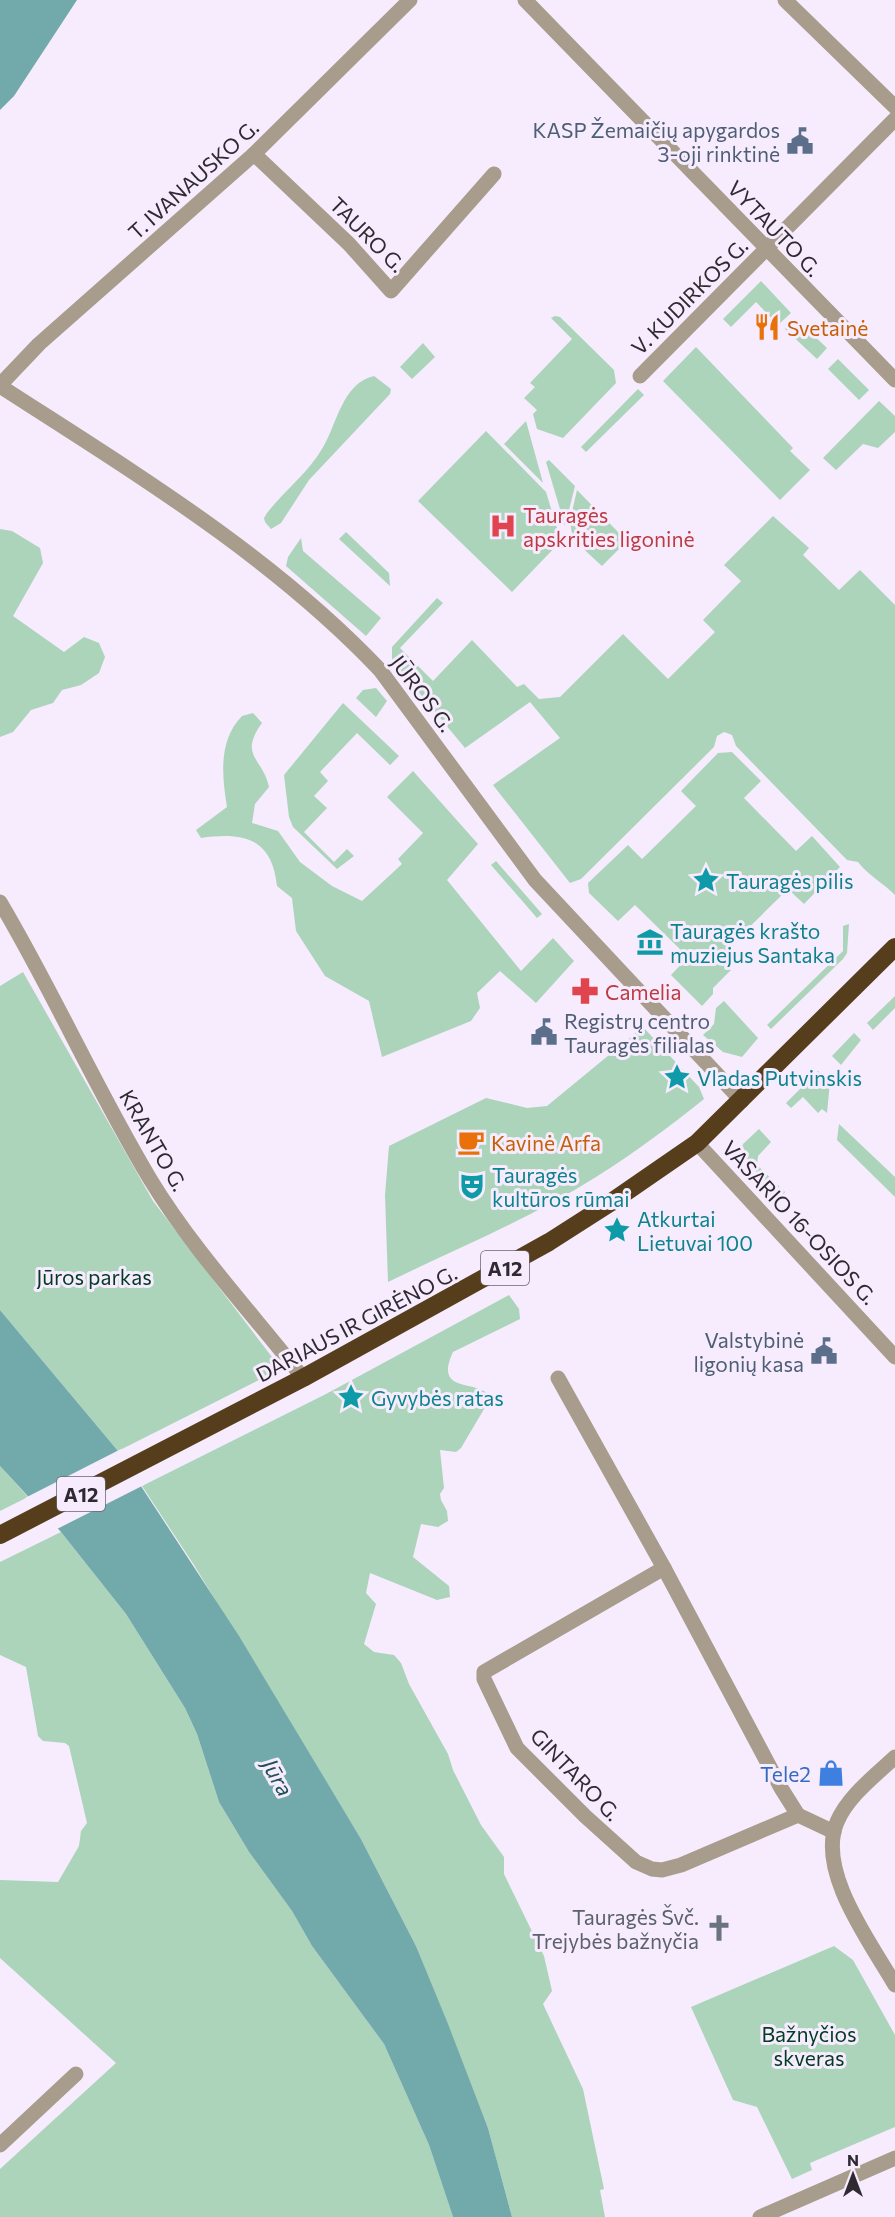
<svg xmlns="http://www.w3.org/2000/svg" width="895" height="2217" font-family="Commissioner,sans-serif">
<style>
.green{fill:#abd4bb}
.water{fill:#72aaab}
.pier{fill:#f7ecfd}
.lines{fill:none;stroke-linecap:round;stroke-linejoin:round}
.street{stroke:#a89c8c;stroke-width:15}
.highway{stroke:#563e1d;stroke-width:18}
.labels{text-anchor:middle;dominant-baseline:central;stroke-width:6;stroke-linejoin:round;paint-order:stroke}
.shield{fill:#f7ecfd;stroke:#6b646f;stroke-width:1.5}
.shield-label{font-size:20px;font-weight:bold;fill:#2f2a32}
.service-label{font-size:21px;fill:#4e5e75;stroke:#f7ecfd;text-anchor:end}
.street-label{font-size:21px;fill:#2f2a32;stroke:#f7ecfd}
.food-label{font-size:21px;fill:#c56008;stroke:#f7ecfd;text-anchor:start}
.health-label{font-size:21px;fill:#be3a42;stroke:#f7ecfd;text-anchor:start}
.culture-label{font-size:21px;fill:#0d838f;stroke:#f7ecfd;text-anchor:start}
.park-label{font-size:21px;fill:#013b22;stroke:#f7ecfd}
.shop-label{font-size:21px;fill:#366cbe;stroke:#f7ecfd;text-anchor:end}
.worship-label{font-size:21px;fill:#5b616d;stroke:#f7ecfd;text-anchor:end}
.water-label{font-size:22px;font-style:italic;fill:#1f5152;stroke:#f7ecfd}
</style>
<rect width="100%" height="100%" fill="#f7ecfd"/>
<g class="green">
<polygon points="761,281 791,313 778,325 756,302 731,327 723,319"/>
<polygon points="555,316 560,317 614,370 616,383 563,438 537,429 533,414 537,410 524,398 535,387 530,383 572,339 551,318"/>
<polygon points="795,318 827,348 817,359 785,329"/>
<polygon points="423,343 435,357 412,379 400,367"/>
<polygon points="696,347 793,448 790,451 810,470 780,500 663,381"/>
<polygon points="838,359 869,390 859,400 828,369"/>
<path d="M374,376L391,389L390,394L309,480L281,523L271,529L265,522L264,518L267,513C284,491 308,473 322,449C337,425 342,383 374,376Z"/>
<polygon points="638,389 644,395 586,452 581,447"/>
<polygon points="879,401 895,416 895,432 878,448 863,444 836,470 823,458"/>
<polygon points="526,421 543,483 504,444"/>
<polygon points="486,431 546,492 561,541 512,592 418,501"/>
<polygon points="549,460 575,486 565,526 546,462"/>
<path d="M577,490L620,534L622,546L602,566C567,533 566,537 577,490Z"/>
<path d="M773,516L809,548L803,555L839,590L860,570L895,605V895C883,883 868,875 858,862L847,860L736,746L732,735L724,732L717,736L714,747L581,879L570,883L493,785L560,738L530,702L465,748L392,660V647L437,598L443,603L400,648L433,681L472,640L517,687L524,684L539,699L560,697L623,634L668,679L715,632L703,620L741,581L724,565Z"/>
<polygon points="0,529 12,531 40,548 43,563 13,616 64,652 84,637 99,643 105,657 99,673 81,685 62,690 53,703 31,710 13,732 0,737"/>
<polygon points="346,532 389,573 390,586 339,539"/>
<polygon points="301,538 303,551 381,618 366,636 286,566 288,557"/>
<polygon points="376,688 387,701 376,717 356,698 363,690"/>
<polygon points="343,703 399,756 390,765 357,733 320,772 328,781 314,796 327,808 304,832 334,862 347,849 354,856 337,869 293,827 289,817 284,775"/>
<path d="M253,713L262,723C238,756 263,758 269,787L255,804L252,823L278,831L300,862L332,886L362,901L402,864L398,859L423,833L387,797L413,771L478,844L447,880L521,971L553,938L574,961L536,1003L500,971L477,993L480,1008L471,1021L382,1057L369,1001L325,976L296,931L292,898L277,886C272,838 244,832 201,838L196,830L227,807C222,776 218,741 242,716Z"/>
<polygon points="732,752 761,781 744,798 796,851 812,836 840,867 804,904 788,889 719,957 731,970 713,988 713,994 702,1006 671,975 688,957 635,905 618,921 589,893 588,883 628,845 642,859 696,806 681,791 718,753"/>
<polygon points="496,861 542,914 537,918 491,865"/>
<polygon points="849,924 847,953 843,959 771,1029 767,1025 843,951 843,926"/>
<polygon points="23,972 153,1201 275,1361 273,1370 269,1375 118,1451 0,1310 0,986"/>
<polygon points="895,996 895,1008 873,1030 867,1023"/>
<polygon points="724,1001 758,1038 742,1057 723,1052 703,1035 714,1024 716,1008"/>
<path d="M643,1027L699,1087L704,1099C669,1127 634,1153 596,1177C531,1218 458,1248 388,1282L385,1195L389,1146L486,1098L527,1108L547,1106Z"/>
<polygon points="854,1033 861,1040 841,1065 832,1056"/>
<polygon points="818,1071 830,1082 827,1113 822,1109 818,1113 803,1097 791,1108 786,1103"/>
<polygon points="839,1124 895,1177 895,1197 837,1140"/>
<polygon points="759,1129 771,1142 758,1156 757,1165 785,1192 781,1200 741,1155 743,1144"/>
<path d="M509,1295L519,1309L520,1319L453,1352C433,1395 478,1379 489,1396L487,1404L461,1448L456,1452L440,1450L444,1488L440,1494L441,1500L447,1511L448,1521L438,1527L421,1524L413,1557L449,1586L450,1597L437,1600L370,1573L366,1593L376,1604L364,1644L374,1652L394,1655L401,1663L409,1684L448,1754L453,1770L481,1825L504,1857V1874L544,1956L552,1991L543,2004L583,2089L604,2189L600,2190L605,2217H512L488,2128L416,1946L361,1839L194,1565L142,1486L326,1394Z"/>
<polygon points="0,1466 28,1497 0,1511"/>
<polygon points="61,1532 126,1614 185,1708 197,1734 219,1802 249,1852 292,1911 312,1946 384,2044 429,2145 453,2217 0,2217 0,2169 116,2063 0,1958 0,1880 58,1882 79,1846 81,1831 87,1823 69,1746 65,1743 43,1741 38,1736 26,1667 0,1655 0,1562"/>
<polygon points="834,1946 853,1960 895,2035 895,2127 810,2163 812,2170 792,2179 757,2107 733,2100 691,2007"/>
</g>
<g class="water">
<polygon points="0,0 77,0 14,96 0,110"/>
<polygon points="0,1310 118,1451 239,1636 361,1839 416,1946 448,2024 488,2128 512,2217 453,2217 429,2145 384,2044 312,1946 292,1911 249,1852 219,1802 197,1734 185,1708 126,1614 61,1532 0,1466"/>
</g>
<polygon class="pier" points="121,1449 144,1485 55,1530 25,1498"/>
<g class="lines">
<g class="street">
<polyline points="525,0 895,380"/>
<polyline points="785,0 895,107"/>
<polyline points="254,154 349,244 391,291 494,174"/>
<polyline points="640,376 895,119"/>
<polyline points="0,385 39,344 254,154 410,0"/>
<path d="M0,386C133,472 271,555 380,670L535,880L742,1101"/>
<path d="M0,902C54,993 96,1089 150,1179C193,1250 252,1313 303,1378"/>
<polyline points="697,1143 895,1357"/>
<polyline points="558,1378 664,1568 781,1788 798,1815 834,1832"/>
<polyline points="664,1568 484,1672 484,1679 517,1748 585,1816 636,1862 652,1869 662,1870 681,1865 798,1815"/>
<path d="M895,1757C875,1776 848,1796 837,1822C816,1871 871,1943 895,1985"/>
<polyline points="0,2145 76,2074"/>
<polyline points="760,2217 895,2158"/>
</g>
<polyline class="highway" points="0,1535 303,1378 549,1242 610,1203 697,1143 895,947"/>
</g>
<defs>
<symbol id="civic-bare" viewBox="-9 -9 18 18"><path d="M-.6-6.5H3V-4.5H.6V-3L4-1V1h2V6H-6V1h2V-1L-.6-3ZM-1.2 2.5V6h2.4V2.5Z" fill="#5c6f8a" stroke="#f7ecfd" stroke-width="2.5" paint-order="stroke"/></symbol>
<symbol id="restaurant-bare" viewBox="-9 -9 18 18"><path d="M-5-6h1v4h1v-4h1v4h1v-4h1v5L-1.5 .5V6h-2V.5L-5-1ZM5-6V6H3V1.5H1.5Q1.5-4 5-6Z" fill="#e8710a" stroke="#f7ecfd" stroke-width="2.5" paint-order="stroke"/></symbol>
<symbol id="hospital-bare" viewBox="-9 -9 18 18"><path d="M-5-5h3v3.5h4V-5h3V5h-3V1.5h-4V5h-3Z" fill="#e0444e" stroke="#f7ecfd" stroke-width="2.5" paint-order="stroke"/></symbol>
<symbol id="sight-bare" viewBox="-9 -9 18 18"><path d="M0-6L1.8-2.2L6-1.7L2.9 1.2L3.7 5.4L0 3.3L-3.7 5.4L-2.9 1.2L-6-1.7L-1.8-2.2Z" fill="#0f9aa8" stroke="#f7ecfd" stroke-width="2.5" paint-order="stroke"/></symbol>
<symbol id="museum-bare" viewBox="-9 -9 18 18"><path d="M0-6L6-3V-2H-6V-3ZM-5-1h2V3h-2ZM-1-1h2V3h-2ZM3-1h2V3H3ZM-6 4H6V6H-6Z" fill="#0f9aa8" stroke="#f7ecfd" stroke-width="2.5" paint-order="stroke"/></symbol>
<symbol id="pharmacy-bare" viewBox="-9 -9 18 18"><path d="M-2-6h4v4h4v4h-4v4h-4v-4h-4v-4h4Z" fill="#e0444e" stroke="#f7ecfd" stroke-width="2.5" paint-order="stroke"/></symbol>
<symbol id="cafe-bare" viewBox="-9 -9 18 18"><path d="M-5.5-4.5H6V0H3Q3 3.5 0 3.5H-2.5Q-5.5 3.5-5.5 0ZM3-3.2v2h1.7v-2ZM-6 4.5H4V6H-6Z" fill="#e8710a" stroke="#f7ecfd" stroke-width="2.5" paint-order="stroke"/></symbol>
<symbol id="theatre-bare" viewBox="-9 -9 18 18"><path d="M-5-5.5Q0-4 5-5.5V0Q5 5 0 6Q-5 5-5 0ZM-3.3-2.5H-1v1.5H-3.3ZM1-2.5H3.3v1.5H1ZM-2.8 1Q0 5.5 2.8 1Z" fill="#0f9aa8" stroke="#f7ecfd" stroke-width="2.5" paint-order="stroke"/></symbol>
<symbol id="shop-bare" viewBox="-9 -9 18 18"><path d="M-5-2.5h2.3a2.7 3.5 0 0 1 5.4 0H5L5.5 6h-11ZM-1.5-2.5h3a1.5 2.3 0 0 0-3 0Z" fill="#3f7fe0" stroke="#f7ecfd" stroke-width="2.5" paint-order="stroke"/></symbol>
<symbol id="church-bare" viewBox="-9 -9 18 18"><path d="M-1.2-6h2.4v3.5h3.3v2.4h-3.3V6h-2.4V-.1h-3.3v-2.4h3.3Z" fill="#6b7280" stroke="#f7ecfd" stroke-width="2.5" paint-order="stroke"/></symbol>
</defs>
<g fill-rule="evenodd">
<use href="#civic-bare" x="781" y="122" width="38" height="38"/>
<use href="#restaurant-bare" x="748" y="308" width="38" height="38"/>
<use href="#hospital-bare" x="484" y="507" width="38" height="38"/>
<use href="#sight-bare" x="687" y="861" width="38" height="38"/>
<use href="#museum-bare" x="631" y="923" width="38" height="38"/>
<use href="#pharmacy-bare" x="566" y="972" width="38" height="38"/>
<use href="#civic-bare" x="525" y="1013" width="38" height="38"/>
<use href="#sight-bare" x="658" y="1058" width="38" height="38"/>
<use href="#cafe-bare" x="452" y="1123" width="38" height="38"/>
<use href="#theatre-bare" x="453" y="1167" width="38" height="38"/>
<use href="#sight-bare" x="598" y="1211" width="38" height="38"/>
<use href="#civic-bare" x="805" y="1332" width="38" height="38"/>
<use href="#sight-bare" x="332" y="1378" width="38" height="38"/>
<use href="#shop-bare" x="812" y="1754" width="38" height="38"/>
<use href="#church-bare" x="700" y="1909" width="38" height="38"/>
</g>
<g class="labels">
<g class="shield">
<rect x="481" y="1251" width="48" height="34" rx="4.5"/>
<rect x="57" y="1477" width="48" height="34" rx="4.5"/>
</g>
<g class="shield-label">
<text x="505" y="1268">A12</text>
<text x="81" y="1494">A12</text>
</g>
<g class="service-label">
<text x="780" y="129">KASP Žemaičių apygardos<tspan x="780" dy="24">3-oji rinktinė</tspan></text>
<text x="564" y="1020" text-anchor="start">Registrų centro<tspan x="564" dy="24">Tauragės filialas</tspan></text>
<text x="804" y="1339">Valstybinė<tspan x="804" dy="24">ligonių kasa</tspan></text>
</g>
<g class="street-label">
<text transform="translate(193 179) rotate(-42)">T. IVANAUSKO G.</text>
<text transform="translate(775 228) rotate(46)">VYTAUTO G.</text>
<text transform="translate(368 234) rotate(45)">TAURO G.</text>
<text transform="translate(689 296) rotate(-45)">V. KUDIRKOS G.</text>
<text transform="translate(423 693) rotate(53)">JŪROS G.</text>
<text transform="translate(154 1140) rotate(60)">KRANTO G.</text>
<text transform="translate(800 1222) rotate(47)">VASARIO 16-OSIOS G.</text>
<text transform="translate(356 1323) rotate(-28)">DARIAUS IR GIRĖNO G.</text>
<text transform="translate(576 1774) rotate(46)">GINTARO G.</text>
</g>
<g class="food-label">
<text x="787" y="327">Svetainė</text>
<text x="491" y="1142">Kavinė Arfa</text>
</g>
<g class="health-label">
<text x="523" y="514">Tauragės<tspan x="523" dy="24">apskrities ligoninė</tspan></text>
<text x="605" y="991">Camelia</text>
</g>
<g class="culture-label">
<text x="726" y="880">Tauragės pilis</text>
<text x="670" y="930">Tauragės krašto<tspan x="670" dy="24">muziejus Santaka</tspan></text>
<text x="697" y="1077">Vladas Putvinskis</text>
<text x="492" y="1174">Tauragės<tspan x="492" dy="24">kultūros rūmai</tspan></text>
<text x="637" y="1218">Atkurtai<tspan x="637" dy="24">Lietuvai 100</tspan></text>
<text x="371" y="1397">Gyvybės ratas</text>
</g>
<g class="park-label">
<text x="94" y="1276">Jūros parkas</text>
<text x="809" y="2033">Bažnyčios<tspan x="809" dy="24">skveras</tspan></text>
</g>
<g class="shop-label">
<text x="811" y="1773">Tele2</text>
</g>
<g class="worship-label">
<text x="699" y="1916">Tauragės Švč.<tspan x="699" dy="24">Trejybės bažnyčia</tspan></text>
</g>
<g class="water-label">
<text transform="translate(278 1777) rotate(61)">Jūra</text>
</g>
</g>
<g transform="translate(853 2175)" stroke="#f7ecfd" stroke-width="4.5" paint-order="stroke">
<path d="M0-4.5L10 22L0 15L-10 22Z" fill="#2f2a32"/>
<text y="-9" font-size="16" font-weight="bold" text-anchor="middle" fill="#2f2a32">N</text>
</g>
</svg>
